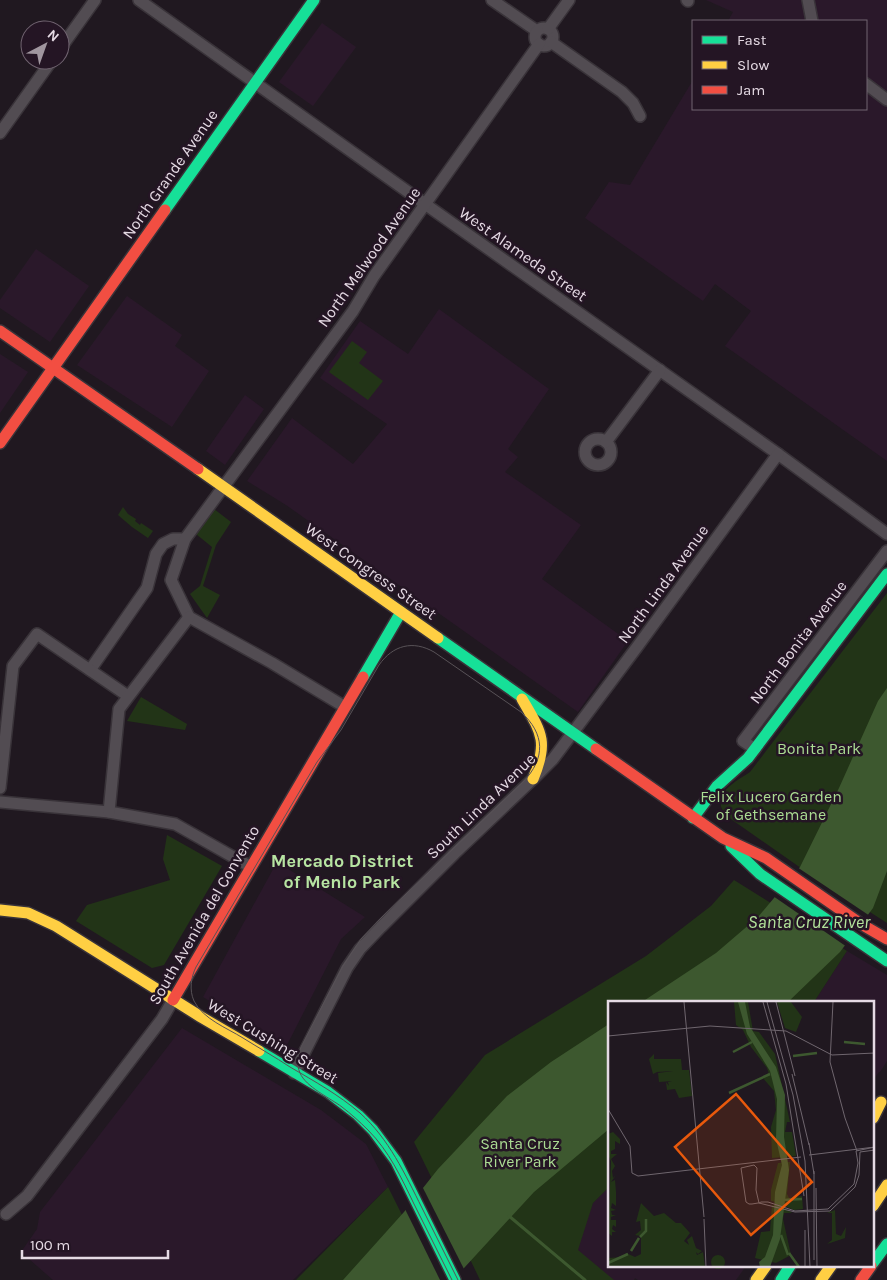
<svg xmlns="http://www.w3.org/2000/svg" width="887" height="1280" font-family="Karla,sans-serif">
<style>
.built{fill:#2a182a}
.green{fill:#223417}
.water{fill:#3d582f}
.pier{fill:#201820}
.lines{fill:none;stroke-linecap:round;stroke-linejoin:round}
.stream{stroke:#3d582f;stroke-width:3}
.street-casing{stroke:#393339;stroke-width:14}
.fast-casing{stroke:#393339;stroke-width:14}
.slow-casing{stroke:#393339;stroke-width:14}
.jam-casing{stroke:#393339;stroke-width:14}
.street{stroke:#524c52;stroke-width:11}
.fast{stroke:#16e098;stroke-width:11}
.slow{stroke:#ffcf43;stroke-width:11}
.jam{stroke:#f24e42;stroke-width:11}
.tram{stroke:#585257;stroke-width:1}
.labels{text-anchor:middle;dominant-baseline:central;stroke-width:5;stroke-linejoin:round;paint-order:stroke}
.street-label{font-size:16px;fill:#e5dae4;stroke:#241524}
.park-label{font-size:16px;fill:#abdc93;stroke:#241524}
.neighbourhood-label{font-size:18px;font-weight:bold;fill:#b7e4a2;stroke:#241524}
.water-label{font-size:18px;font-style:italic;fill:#b3e49b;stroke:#241524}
.inset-river{fill:none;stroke:#3d582f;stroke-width:2.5}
.inset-road{fill:none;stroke:#6f666e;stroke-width:1}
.view{fill:#e8590c;fill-opacity:0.15;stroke:#e8590c;stroke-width:2.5}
.inset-edge{fill:none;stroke:#e5dae4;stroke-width:2.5}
</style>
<rect width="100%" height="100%" fill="#201820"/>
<g class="built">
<polygon points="706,0 887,0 887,461 725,346 751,311 715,284 703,301 585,218 609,182 630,185 693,80 693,109 866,109 866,21 728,21 733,12"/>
<polygon points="322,23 356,47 313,106 279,82"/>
<polygon points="36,249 89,286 50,342 0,308 0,300"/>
<polygon points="127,296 182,335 175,346 209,371 172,427 77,365"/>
<polygon points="439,309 549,389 508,449 518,457 505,472 581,525 542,579 628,641 578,712 286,505 247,481 292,418 353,464 387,424 320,378 360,321 408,354"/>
<polygon points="0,354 28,372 0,413"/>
<polygon points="245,395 264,409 225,465 206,451"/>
<polygon points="277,862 365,917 341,939 286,1047 203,997"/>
<polygon points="847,951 887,975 887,1061 880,1072 879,1072 873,1080 873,1002 814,1002"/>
<polygon points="182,1028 321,1110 366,1144 388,1187 293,1280 53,1280 21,1252 37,1229 40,1212"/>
<polygon points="609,1187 610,1266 746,1266 736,1280 638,1280 635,1278 634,1280 610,1280 576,1250 593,1203"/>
</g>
<g class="green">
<polygon points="352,341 367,352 359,363 383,381 368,400 329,372"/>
<polygon points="123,507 128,514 136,519 135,521 140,525 141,523 153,531 148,538 132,527 118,515"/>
<polygon points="214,509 231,522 216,545 203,586 220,595 207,618 190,594 200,586 212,547 196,534"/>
<path d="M887,593V923L798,866L728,817C707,796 735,782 750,772Z"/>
<polygon points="141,697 187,724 185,730 127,721"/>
<polygon points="167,835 222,866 164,965 152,968 76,921 87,905 170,880 163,859"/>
<polygon points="734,880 847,951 814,1002 610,1002 609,1187 593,1203 578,1250 614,1280 480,1280 445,1207 434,1280 296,1280 388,1187 404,1219 435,1185 414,1142 485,1055 646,956 711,906"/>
</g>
<g class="water">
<polygon points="887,688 887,871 873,908 840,952 788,1002 642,1002 716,953 758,917 800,867 839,788 878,701"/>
<polygon points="609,1024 609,1129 534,1192 453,1280 343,1280 404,1212 438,1169 507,1096 551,1062"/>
</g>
<g class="pier">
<polygon points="797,867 870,916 847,947 773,896"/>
<polygon points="422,1186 465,1271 457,1280 440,1280 404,1207"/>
</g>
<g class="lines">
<polyline class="stream" points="509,1216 585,1280"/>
<defs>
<g id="street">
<polyline points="139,0 425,204 778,454 887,534"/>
<polyline points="492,0 537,31"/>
<polyline points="687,0 688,1"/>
<polyline points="808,0 812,21"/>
<circle cx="544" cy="37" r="9"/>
<polyline points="548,29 569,0"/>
<polyline points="551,42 622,92 633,103 640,116"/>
<polyline points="60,49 95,0"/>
<polyline points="866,84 887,100"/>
<polyline points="0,133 52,60"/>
<circle cx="598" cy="452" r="13"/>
<polyline points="606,442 660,370"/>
<polyline points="90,670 147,588 156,554 163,544 173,539 185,539"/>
<polyline points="345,707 272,663 189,617 171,580 185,539 353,311 374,276 539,44"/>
<polyline points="755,749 743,741 887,551"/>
<polyline points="0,788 13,666 37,634 128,696"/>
<polyline points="0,802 109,812 175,824 251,867"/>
<polyline points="109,812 119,709 189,617"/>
<polyline points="294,1073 347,968 360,949 381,927 454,854 533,779 553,759 637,647 778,454"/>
<polyline points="6,1214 27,1196 162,1019 173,1000"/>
</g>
<g id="fast">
<polyline points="165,210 314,0"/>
<polyline points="438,638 596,749"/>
<polyline points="363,677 401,612"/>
<polyline points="693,818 717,786 748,758 887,574"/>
<polyline points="731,846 760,874 887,961"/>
<polyline points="259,1051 328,1092 358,1115 373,1130 396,1161 455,1280"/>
<polyline points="873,1263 887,1244"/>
<polyline points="781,1280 790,1266"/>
</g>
<g id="slow">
<polyline points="198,469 438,638"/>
<path d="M522,699C541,732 549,741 533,779"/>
<polyline points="0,910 28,913 56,926 201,1017 259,1051"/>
<polyline points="873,1118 881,1102"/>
<polyline points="873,1206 887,1185"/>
<polyline points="756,1280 766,1266"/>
<polyline points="821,1280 831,1266"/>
</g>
<g id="jam">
<polyline points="0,331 198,469"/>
<polyline points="0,443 165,210"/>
<polyline points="596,749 723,838 766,858 861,924 887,939"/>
<polyline points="173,1000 363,677"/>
<polyline points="861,1280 871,1266"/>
</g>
</defs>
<use href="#street" class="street-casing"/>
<use href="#fast" class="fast-casing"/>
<use href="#slow" class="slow-casing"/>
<use href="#jam" class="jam-casing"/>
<use href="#street" class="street"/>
<use href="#fast" class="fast"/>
<use href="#slow" class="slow"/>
<use href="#jam" class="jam"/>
<path class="tram" d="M452,1280C439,1255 427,1229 414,1204C401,1177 389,1151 368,1130C359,1121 351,1114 342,1107C330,1098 306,1087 300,1073C296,1064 298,1056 301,1047L343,966L361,939L382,917L523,782C546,758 545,734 521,712L434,652C413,640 393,645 379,665L341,730L317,762L301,789L196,967C191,977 189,990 194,1001C203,1019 227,1028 243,1038C259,1048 275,1057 290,1067C314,1081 339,1095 360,1113C389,1139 405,1174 422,1208C434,1232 446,1256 458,1280"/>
</g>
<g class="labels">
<g class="street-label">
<text transform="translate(170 174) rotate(-55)">North Grande Avenue</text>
<text transform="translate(523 254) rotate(35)">West Alameda Street</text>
<text transform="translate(369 257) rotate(-55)">North Melwood Avenue</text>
<text transform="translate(371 571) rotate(35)">West Congress Street</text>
<text transform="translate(663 584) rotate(-54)">North Linda Avenue</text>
<text transform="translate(798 642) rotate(-53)">North Bonita Avenue</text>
<text transform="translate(481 806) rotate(-44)">South Linda Avenue</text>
<text transform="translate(204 915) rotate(-60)">South Avenida del Convento</text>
<text transform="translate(273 1041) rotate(31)">West Cushing Street</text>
</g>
<g class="park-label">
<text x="819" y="748">Bonita Park</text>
<text x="771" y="796">Felix Lucero Garden<tspan x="771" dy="18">of Gethsemane</tspan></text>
<text x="520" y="1143">Santa Cruz<tspan x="520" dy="18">River Park</tspan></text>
</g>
<g class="neighbourhood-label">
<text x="342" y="861">Mercado District<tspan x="342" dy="21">of Menlo Park</tspan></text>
</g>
<g class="water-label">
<text x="809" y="922">Santa Cruz River</text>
</g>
</g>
<g transform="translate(608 1001)">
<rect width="266" height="266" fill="#201820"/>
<path d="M126,1H140L145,30L151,31L167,53L182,121H179L177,131H184L188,155L164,157L163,126L168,109L166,90L154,76L161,73L159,67L143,46L135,29L128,24ZM169,1H183L194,16L188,31L177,27ZM46,53V58H73L74,69H81L84,95L71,97L67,88L59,89L58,81L61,85L60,81L64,80L51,81L50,72L65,70L49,71L45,73L41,58ZM0,125V133L5,131L12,138V143L7,140V148L3,150V153H9L3,158L7,165L4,170L5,177L8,174L3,181L7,179L8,191V205L4,202L3,207L8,209L3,210L4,214H8L3,216V219H8V226L5,224L4,228L8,231H4V235L0,232L3,160L0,154ZM182,161L179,193L181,197L194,195L195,208L186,209L170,202L184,212H176L175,218L183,254L168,262L147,257L153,231L162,230L164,204L167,205V201L163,200V189L170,162ZM33,202L46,215L56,212L68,222H73L82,232L76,240L81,244L79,239L84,235L88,247L94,250L90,253L88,251L89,254L95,251L97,266H0V257L15,256L18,252L27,256L33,253V235L27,234L33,229L32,220L28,221ZM227,209L228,233L233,235L238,226L237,237L219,243L224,239V212H219ZM103 261a7 7 0 1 1 14 0a7 7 0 1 1-14 0Z" fill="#223417"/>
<path d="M130,1H137L142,26L168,66L177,94L176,136L181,169L172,238L162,266H152L151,261L157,256L165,234L167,191L174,164L168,138L169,98L162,70L139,33Z" fill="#3d582f"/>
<path class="inset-river" d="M236,41L257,43M125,51L144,41M185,55L209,52M121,92L162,73M175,199L194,198M173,234L180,254M32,236L38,230V218M23,250L31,237M181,252L191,266M0,262L20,253"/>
<path class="inset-road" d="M76,1L96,216M155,1L178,83L196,195M159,1L185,94L197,160L202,266M168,1L187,75M225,1L222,61L237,117L249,150M0,35L102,25L178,30L224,54L267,52M184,73L201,144M0,108L22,145L24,172L30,175M201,142L206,173M267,146L248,150L250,162L246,183L220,208L187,210L160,201H153L151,202H150L144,203H141L138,201L133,167L146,164L149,167L148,189L151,202L187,211L222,210L247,186L251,174L252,151L267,149M201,154L267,146M30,175L193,156M208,187L209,266M96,218L98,266M197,229V266M206,259V170"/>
<path class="view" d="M128,93L204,181L143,234L67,146Z"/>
<rect width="266" height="266" class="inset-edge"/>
</g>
<rect x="692" y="20" width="175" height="90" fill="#241524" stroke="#716471"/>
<rect x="702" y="36" width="25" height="8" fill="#16e098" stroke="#716471"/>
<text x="737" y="45" font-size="15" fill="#e5dae4">Fast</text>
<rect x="702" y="61" width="25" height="8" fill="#ffcf43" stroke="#716471"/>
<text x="737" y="70" font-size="15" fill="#e5dae4">Slow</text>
<rect x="702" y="86" width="25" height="8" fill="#f24e42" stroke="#716471"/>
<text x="737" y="95" font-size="15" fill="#e5dae4">Jam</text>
<g transform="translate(45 45) rotate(41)"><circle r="24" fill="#241524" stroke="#716471"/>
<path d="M0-4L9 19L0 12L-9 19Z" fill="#a0969f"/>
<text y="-8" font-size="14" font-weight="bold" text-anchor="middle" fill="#e5dae4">N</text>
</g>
<path d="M22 1250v8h146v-8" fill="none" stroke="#e5dae4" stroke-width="2.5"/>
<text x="30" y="1250" font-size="15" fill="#e5dae4" stroke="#241524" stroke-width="4" paint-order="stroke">100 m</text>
</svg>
